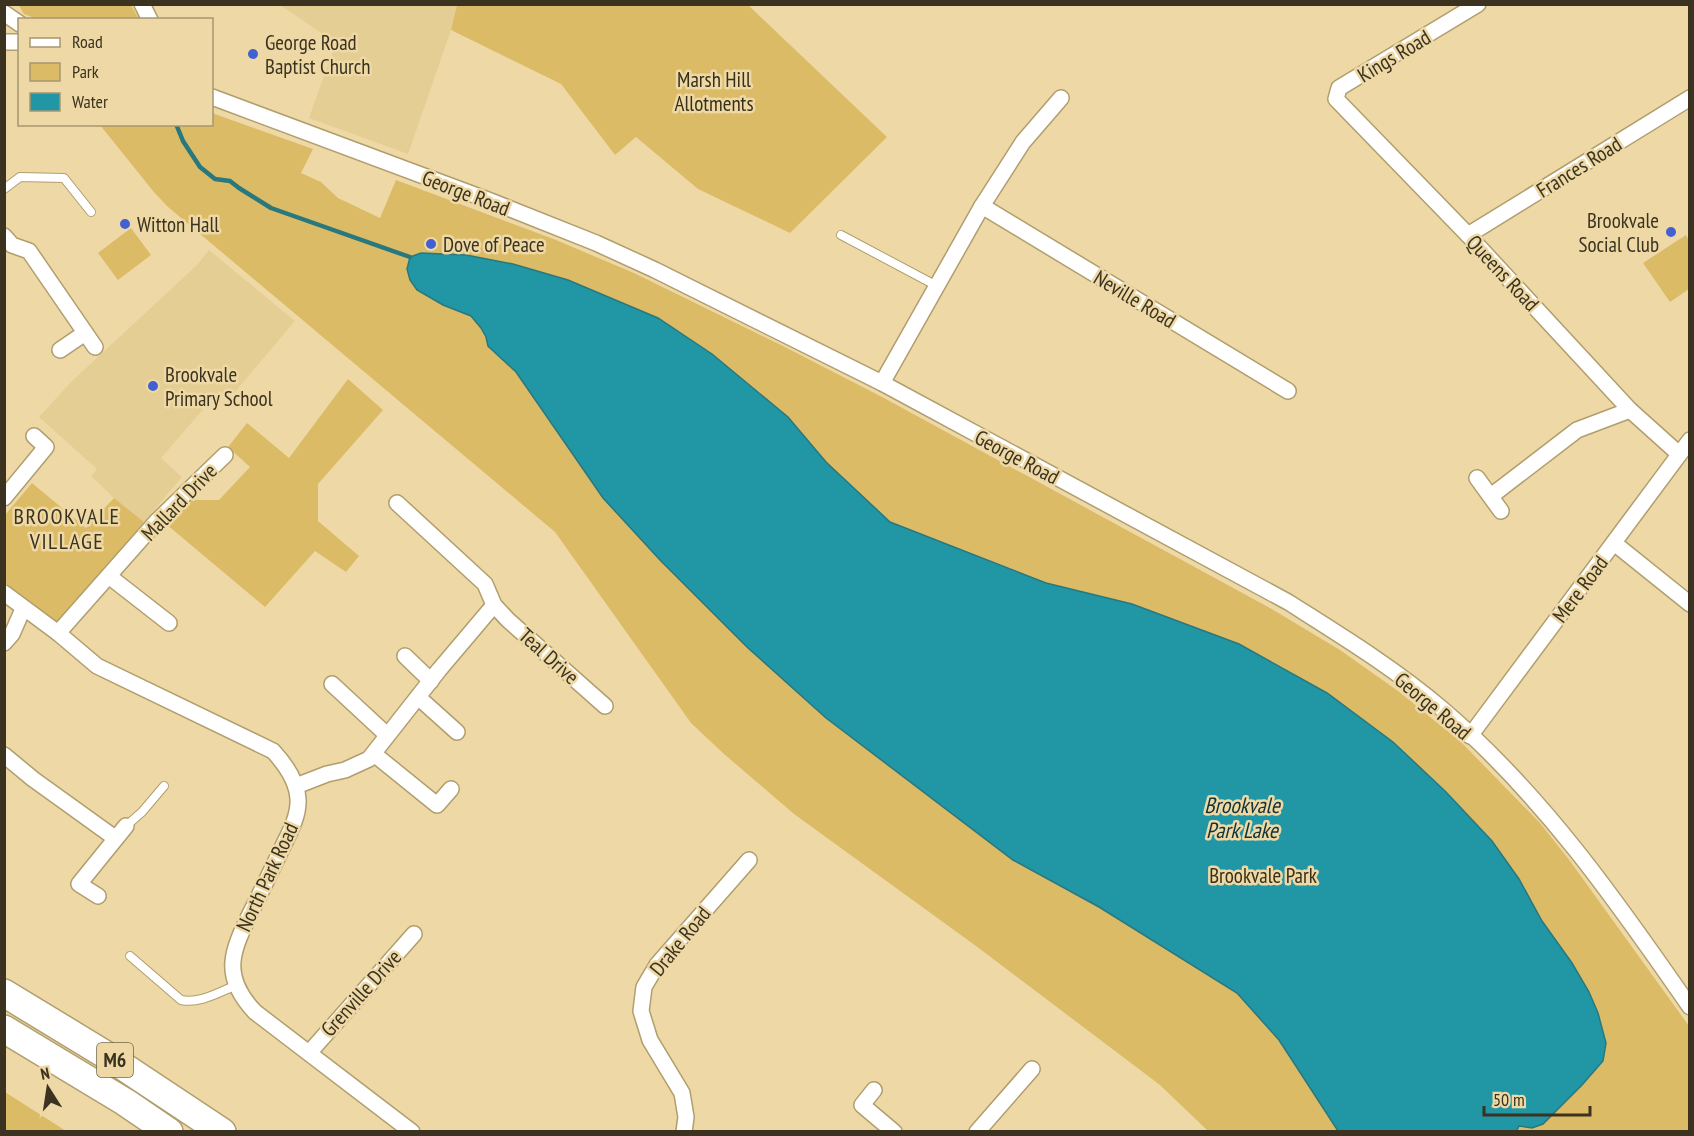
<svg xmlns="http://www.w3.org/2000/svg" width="1694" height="1136" font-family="'PT Sans Narrow',sans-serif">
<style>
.built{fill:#e5ce93}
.green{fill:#dcbb66}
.water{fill:#2196a5;stroke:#29787d;stroke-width:1.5}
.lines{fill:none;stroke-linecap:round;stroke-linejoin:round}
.stream{stroke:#29787d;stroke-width:4.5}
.lane-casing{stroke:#b19e6d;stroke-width:10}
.street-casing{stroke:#b19e6d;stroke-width:18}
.highway-casing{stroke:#b19e6d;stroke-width:30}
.lane{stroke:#fff;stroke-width:8}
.street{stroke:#fff;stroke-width:15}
.highway{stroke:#fff;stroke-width:27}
.poi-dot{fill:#4360d3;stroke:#eed9a6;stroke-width:2}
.labels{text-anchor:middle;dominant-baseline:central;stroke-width:5;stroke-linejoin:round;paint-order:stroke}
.shield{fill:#eed9a6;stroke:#716548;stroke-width:1.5}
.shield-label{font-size:20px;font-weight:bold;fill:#3b331f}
.poi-label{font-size:21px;fill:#3b331f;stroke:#eed9a6;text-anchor:start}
.street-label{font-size:21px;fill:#3b331f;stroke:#eed9a6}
.park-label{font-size:21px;fill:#382f18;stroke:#eed9a6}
.neighbourhood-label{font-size:22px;letter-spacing:1.5px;fill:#3b331f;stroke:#eed9a6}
.water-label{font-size:22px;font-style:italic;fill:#123338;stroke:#eed9a6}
</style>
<rect width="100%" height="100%" fill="#eed9a6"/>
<g class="built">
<polygon points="280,5 457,5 451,30 408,154 309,118 336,43"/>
<polygon points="209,250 295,321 229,399 219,391 161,458 182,477 144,522 114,498 91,476 97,469 39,417 71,382 197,265"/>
</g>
<g class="green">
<polygon points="18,4 131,5 139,19 37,19 24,14"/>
<polygon points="457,5 748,5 887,137 790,233 698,189 636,137 615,155 561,84 451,30"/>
<polygon points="212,113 313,149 301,173 321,182 338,198 380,218 396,180 556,240 634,273 783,346 884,398 1270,608 1340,650 1398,691 1461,742 1540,823 1570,861 1689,1026 1689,1131 1208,1131 1160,1085 976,946 794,814 724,754 691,723 555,532 168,207 153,191 100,125 212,124"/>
<polygon points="131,228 151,255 118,280 98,253"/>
<polygon points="1686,235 1689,241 1689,289 1670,302 1643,263"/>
<polygon points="348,379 383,410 318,484 318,521 359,556 346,572 315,551 265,607 166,524 191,500 219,500 250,467 228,447 247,423 289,458"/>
<polygon points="32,483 86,528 114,498 144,522 57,624 5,583 5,515"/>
<polygon points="5,1092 66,1131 5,1131"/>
</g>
<polygon class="water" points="421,253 466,255 513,264 568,280 658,318 712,354 788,417 826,462 890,522 1046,583 1132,604 1239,644 1327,693 1393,742 1446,792 1492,841 1519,879 1542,921 1572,963 1589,992 1598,1013 1606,1043 1603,1061 1582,1085 1543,1124 1532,1128 1519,1126 1516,1132 1338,1131 1279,1040 1237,993 1099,907 1013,860 826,718 748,648 660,560 603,498 516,372 488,346 486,337 481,328 471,316 443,305 417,290 410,280 407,269 410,257"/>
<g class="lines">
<polyline class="stream" points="176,124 183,141 200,167 215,179 230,181 239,188 271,208 410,257"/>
<defs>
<g id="lane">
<polyline points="4,189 20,177 64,178 91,212"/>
<polyline points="841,235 937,286"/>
<polyline points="126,826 142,812 164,786"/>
<path d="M130,956L181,1000C200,1004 219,992 237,985"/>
</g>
<g id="street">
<polyline points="142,4 150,20"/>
<polyline points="1478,4 1339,88 1336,99 1468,235 1630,410 1679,454"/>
<polyline points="4,13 20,24"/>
<polyline points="4,42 20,42"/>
<path d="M212,97L488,200L596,243L655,270L882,383L1288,602C1340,635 1394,668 1441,708C1541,793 1616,900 1690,1007"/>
<polyline points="982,206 1288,391"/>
<polyline points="1468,235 1690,98"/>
<polyline points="4,236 12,245 29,251 95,347"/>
<polyline points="60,350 85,333"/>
<polyline points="882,383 982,206 1023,142 1061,98"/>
<polyline points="1477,478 1501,511"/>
<polyline points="1491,496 1577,430 1630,410"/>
<polyline points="4,498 46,447 34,436"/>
<polyline points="397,503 485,584 494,605 508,620 605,706"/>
<polyline points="1614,543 1690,604"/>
<polyline points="110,577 169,623"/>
<path d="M4,593L58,633L97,666L273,751C285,764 297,780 298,799C299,815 290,832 283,846C273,867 263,888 253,908C233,949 219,974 255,1012L412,1132"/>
<polyline points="58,633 157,521 225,455"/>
<polyline points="4,643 12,634 23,609"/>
<polyline points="405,656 431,681"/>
<polyline points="332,684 387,735"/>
<polyline points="418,697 457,732"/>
<polyline points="1470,736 1690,440"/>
<polyline points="374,754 437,805 451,789"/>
<polyline points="4,755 33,779 115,838"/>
<polyline points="296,786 327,774 345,770 369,759 439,670 494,605"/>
<polyline points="98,896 79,884 126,826"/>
<polyline points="309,1053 414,934"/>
<polyline points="874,1090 862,1105 894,1132"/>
<polyline points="684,1132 686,1117 682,1093 650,1040 641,1011 644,987 657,965 749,860"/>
<polyline points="977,1132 1032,1069"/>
</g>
<g id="highway">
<polyline points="4,993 106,1055 222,1132"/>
<polyline points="4,1029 125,1102 169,1132"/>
</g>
</defs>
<use href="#lane" class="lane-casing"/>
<use href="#street" class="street-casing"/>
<use href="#highway" class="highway-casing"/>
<use href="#lane" class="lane"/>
<use href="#street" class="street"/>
<use href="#highway" class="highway"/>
</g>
<g class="poi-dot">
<circle cx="253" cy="54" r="6"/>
<circle cx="125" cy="224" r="6"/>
<circle cx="1671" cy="232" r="6"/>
<circle cx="431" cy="244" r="6"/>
<circle cx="153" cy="386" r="6"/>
</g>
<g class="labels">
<rect class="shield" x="97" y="1043" width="36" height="34" rx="4.5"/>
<g class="shield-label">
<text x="115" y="1060">M6</text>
</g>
<g class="poi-label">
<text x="265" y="42">George Road<tspan x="265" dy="24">Baptist Church</tspan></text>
<text x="1659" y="220" text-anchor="end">Brookvale<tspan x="1659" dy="24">Social Club</tspan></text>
<text x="137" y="224">Witton Hall</text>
<text x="443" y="244">Dove of Peace</text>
<text x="165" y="374">Brookvale<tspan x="165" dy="24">Primary School</tspan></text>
</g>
<g class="street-label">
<text transform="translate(1394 56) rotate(-31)">Kings Road</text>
<text transform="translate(1579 167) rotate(-32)">Frances Road</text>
<text transform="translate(466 193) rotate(21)">George Road</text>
<text transform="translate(1503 273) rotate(47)">Queens Road</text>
<text transform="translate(1135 299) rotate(31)">Neville Road</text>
<text transform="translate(1017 457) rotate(28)">George Road</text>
<text transform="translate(179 502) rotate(-46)">Mallard Drive</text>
<text transform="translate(1580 589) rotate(-53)">Mere Road</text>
<text transform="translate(549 656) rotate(42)">Teal Drive</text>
<text transform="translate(1433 706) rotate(40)">George Road</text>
<text transform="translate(267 877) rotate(-65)">North Park Road</text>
<text transform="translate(680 941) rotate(-51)">Drake Road</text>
<text transform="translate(361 993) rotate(-48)">Grenville Drive</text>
</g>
<g class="park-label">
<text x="714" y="79">Marsh Hill<tspan x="714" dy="24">Allotments</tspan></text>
<text x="1263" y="875">Brookvale Park</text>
</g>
<g class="neighbourhood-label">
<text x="67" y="516">BROOKVALE<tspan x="67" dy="25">VILLAGE</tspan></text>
</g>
<g class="water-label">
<text x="1242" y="805">Brookvale<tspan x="1242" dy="25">Park Lake</tspan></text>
</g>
</g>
<rect width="1694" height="1136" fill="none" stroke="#3b331f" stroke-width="12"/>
<rect x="18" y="18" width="195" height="108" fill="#eed9a6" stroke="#a69770" stroke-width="1.5"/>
<rect x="30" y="38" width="30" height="9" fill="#ffffff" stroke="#a69770" stroke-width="1.5"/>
<text x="72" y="48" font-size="18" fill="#3b331f">Road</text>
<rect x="30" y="63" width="30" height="18" fill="#dcbb66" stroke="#a69770" stroke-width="1.5"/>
<text x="72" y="78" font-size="18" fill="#3b331f">Park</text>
<rect x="30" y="93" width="30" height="18" fill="#2196a5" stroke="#a69770" stroke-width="1.5"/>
<text x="72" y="108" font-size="18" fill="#3b331f">Water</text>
<g transform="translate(48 1088) rotate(348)" stroke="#eed9a6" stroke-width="4.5" paint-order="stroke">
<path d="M0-4.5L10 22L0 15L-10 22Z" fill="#3b331f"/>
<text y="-9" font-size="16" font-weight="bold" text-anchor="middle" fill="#3b331f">N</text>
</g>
<path d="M1484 1106v9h106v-9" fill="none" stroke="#3b331f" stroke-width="3"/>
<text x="1493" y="1106" font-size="18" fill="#3b331f" stroke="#eed9a6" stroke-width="4.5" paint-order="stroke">50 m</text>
</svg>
